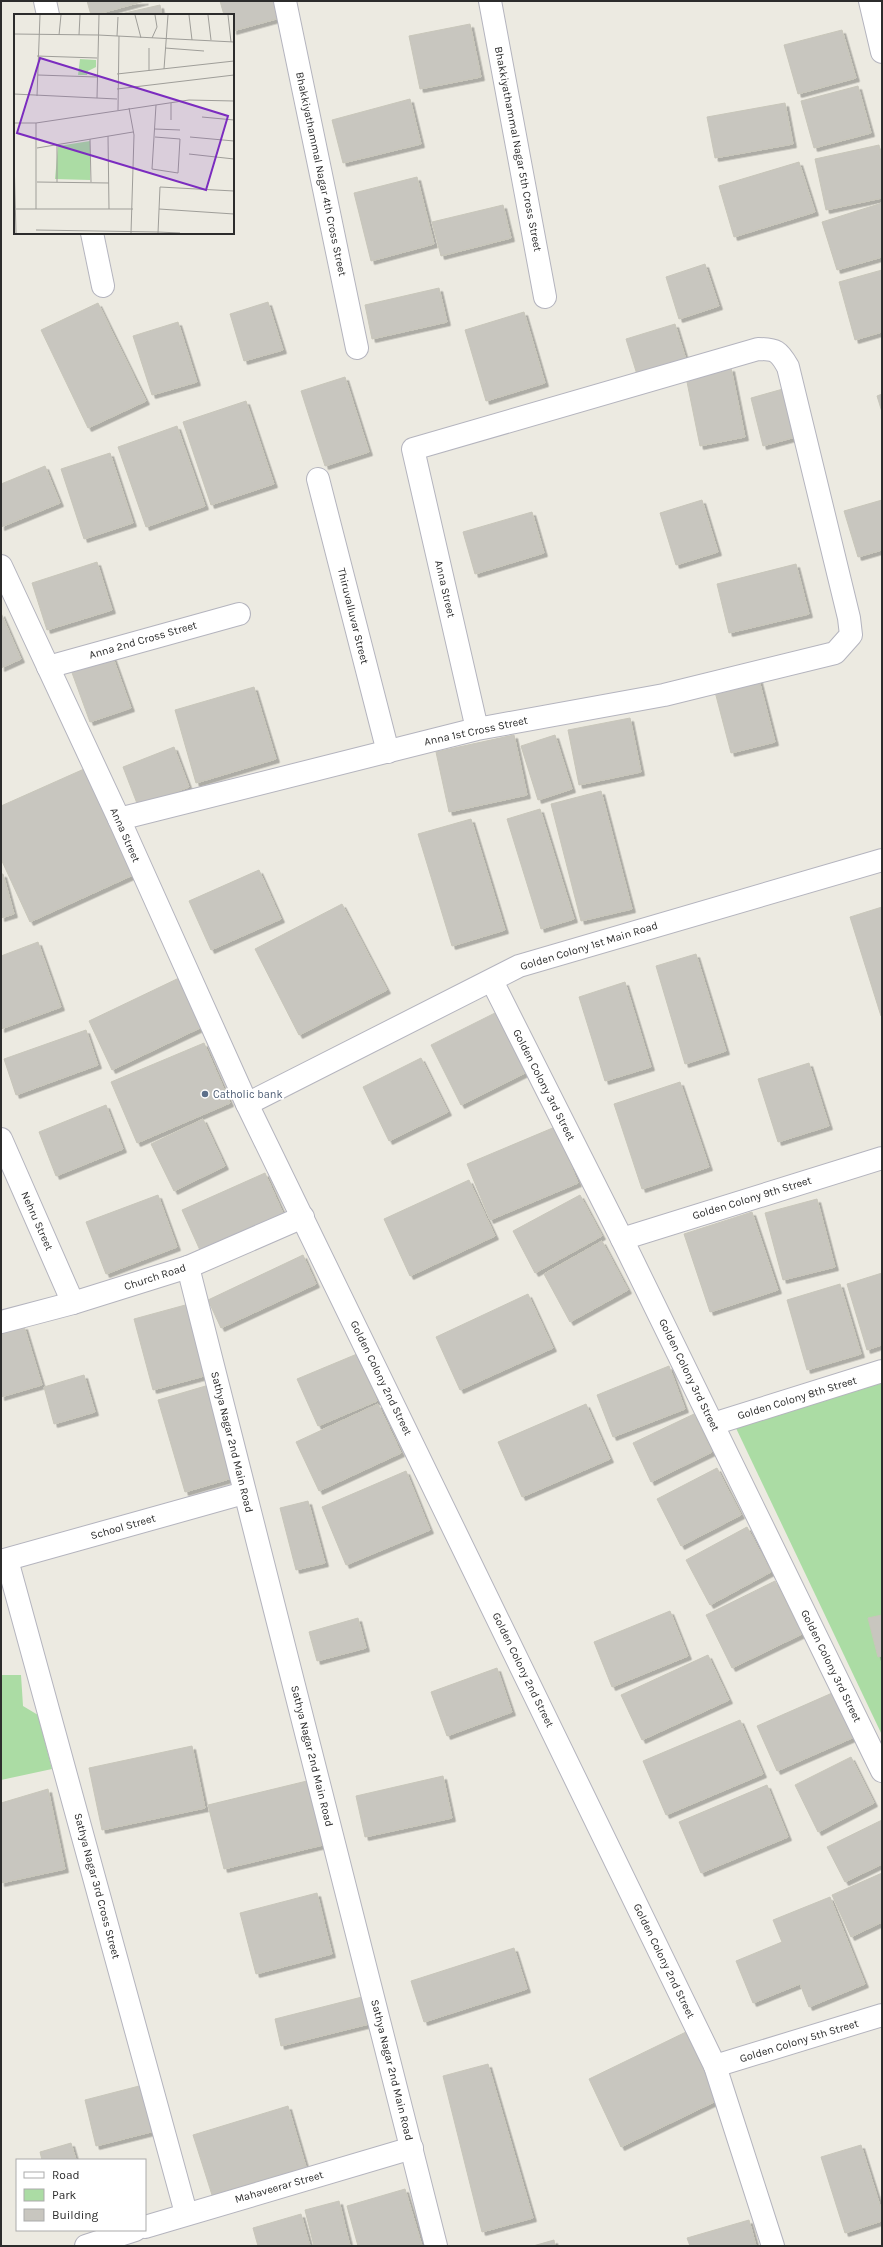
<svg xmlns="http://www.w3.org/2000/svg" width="883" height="2247" font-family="Karla,sans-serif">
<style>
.green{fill:#abdca4}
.building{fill:#c8c6bf;stroke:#c8c6ba;filter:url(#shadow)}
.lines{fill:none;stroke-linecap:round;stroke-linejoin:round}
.minor-casing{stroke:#b4b4be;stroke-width:24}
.minor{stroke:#fff;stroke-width:22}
.service-dot{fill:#5c6f8a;stroke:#fff;stroke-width:1.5}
.labels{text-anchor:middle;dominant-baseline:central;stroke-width:3.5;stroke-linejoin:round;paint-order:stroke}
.street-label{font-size:11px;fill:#2c2c2c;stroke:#fff}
.service-label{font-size:11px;fill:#4e5e75;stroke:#fff;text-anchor:start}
.inset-road{fill:none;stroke:#9f9e99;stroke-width:1}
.view{fill:#7b2cbf;fill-opacity:0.15;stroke:#7b2cbf;stroke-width:2}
.inset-edge{fill:none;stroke:#2c2c2c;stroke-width:2}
</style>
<defs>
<filter id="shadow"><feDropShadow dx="3.5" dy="3.5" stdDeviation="0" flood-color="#0004"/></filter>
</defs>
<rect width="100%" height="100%" fill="#eceae1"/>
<g class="green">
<polygon points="882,1380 882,1735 735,1426"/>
<polygon points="1,1675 21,1675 23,1706 38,1715 52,1769 1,1780"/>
</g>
<g class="building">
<polygon points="87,1 145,1 94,15 91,15"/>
<polygon points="220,1 275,1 280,18 233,31 233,15 224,15"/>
<polygon points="160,5 162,15 116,15"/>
<polygon points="470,24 481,77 420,89 409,36"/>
<polygon points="842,30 856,78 798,94 784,45"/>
<polygon points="858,86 871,133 814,148 801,101"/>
<polygon points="410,99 421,144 343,163 332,120"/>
<polygon points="785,103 793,144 715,158 707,117"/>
<polygon points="879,145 882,160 882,198 826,210 815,159"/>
<polygon points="799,162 815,212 734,237 719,186"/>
<polygon points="417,177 434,244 371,261 354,193"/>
<polygon points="882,203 882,257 837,270 822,222"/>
<polygon points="503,205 511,238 441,256 432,222"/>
<polygon points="705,264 719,306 679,319 666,277"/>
<polygon points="882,270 882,332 855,340 839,282"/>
<polygon points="439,288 447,322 372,339 365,305"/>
<polygon points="268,302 283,350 244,361 230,314"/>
<polygon points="98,303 146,401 88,428 41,330"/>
<polygon points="524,312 545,383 486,401 465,330"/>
<polygon points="178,322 197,382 152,395 133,336"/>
<polygon points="675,324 688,366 639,381 626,339"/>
<polygon points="731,368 745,437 700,446 686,377"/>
<polygon points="345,377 369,452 325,466 301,391"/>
<polygon points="790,387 803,435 763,446 751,398"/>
<polygon points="882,394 882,412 877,396"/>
<polygon points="246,401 274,484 211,505 183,422"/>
<polygon points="177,426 205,506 146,527 118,447"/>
<polygon points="110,453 133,523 84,539 61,469"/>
<polygon points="45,466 60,503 1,527 1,484"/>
<polygon points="702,500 718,552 676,565 660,513"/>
<polygon points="882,500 882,550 858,557 844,511"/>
<polygon points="532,512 544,553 475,574 463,532"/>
<polygon points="97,562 112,610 47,630 32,583"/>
<polygon points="796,564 809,614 729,633 717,584"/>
<polygon points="1,613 21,659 1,668"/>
<polygon points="112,655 131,708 90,722 71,670"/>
<polygon points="758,676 775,742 731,753 714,688"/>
<polygon points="254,687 276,759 196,783 175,710"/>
<polygon points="630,718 641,772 579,785 568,730"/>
<polygon points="514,735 527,795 449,812 436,752"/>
<polygon points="555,735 572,789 538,800 521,746"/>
<polygon points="174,747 189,787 138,806 123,767"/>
<polygon points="84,769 133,875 30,922 1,859 1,806"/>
<polygon points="601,791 632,909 581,921 551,804"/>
<polygon points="540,809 574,919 541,929 507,819"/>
<polygon points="471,819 505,930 452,946 418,834"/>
<polygon points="259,870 281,919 211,950 189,901"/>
<polygon points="1,874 3,874 14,914 1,918"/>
<polygon points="342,904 387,990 299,1035 255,949"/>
<polygon points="882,907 882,1015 881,1016 850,917"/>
<polygon points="38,942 61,1007 1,1029 1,956"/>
<polygon points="696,954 726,1051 685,1064 656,966"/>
<polygon points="179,978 202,1027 112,1070 89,1021"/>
<polygon points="625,982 651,1067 605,1081 579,997"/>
<polygon points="501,1010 531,1070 461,1105 431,1045"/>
<polygon points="86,1030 98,1065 16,1095 4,1059"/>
<polygon points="204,1043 230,1103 137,1143 111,1082"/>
<polygon points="421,1058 448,1112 389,1141 363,1087"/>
<polygon points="809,1063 829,1126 778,1142 758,1079"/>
<polygon points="680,1082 709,1167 642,1189 614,1104"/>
<polygon points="106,1105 123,1149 56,1176 39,1132"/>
<polygon points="203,1119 225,1166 174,1191 151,1144"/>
<polygon points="555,1127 578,1183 490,1220 467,1164"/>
<polygon points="265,1173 286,1220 203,1257 182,1210"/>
<polygon points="469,1180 495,1236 410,1276 384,1219"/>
<polygon points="158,1195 177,1247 106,1274 86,1222"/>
<polygon points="580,1195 602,1236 535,1273 513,1231"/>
<polygon points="817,1199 835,1267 783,1280 765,1213"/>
<polygon points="752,1212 778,1290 710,1312 684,1234"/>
<polygon points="602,1241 628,1290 570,1322 544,1274"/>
<polygon points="303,1255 316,1284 221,1328 208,1300"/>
<polygon points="882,1273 882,1345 867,1350 847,1284"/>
<polygon points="840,1284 861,1354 807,1370 787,1300"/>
<polygon points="528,1294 553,1348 460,1390 436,1337"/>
<polygon points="189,1304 208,1375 153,1390 134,1319"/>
<polygon points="24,1326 42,1385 1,1397 1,1333"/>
<polygon points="357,1354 377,1401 318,1426 297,1379"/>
<polygon points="669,1366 685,1409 613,1437 597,1395"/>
<polygon points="84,1375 95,1412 54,1424 44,1387"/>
<polygon points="209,1385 236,1477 185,1492 158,1400"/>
<polygon points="378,1404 401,1453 319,1491 296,1442"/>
<polygon points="586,1404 610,1459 522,1497 498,1442"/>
<polygon points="694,1414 712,1452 651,1482 633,1443"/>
<polygon points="717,1468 741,1515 681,1546 657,1499"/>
<polygon points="406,1471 430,1530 346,1565 322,1507"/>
<polygon points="308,1501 325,1563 296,1570 280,1508"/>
<polygon points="747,1527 771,1572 710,1605 686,1560"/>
<polygon points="775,1581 802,1634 732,1668 706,1615"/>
<polygon points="670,1611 688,1656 612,1687 594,1642"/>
<polygon points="882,1615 882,1656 878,1657 868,1618"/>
<polygon points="358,1618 366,1648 317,1661 309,1632"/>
<polygon points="708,1655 729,1700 642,1740 621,1695"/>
<polygon points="497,1668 512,1712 447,1736 431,1692"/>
<polygon points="839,1690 859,1735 777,1771 757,1726"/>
<polygon points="740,1720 763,1774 666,1815 643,1761"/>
<polygon points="192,1746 205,1808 102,1830 89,1768"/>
<polygon points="851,1757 874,1803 818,1832 795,1785"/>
<polygon points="443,1776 452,1818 365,1837 356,1796"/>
<polygon points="311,1780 327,1844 224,1869 208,1805"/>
<polygon points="767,1785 788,1837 701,1873 679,1822"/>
<polygon points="48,1789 65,1869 1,1883 1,1803"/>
<polygon points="882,1820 882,1864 845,1882 827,1847"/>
<polygon points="882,1873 882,1922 851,1937 832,1895"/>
<polygon points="317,1893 332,1954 256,1974 240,1913"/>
<polygon points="830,1897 865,1984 809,2007 800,1984 753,2003 736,1961 782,1942 773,1920"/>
<polygon points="514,1948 527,1989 424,2022 411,1981"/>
<polygon points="362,1997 369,2024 281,2046 275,2019"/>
<polygon points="686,2032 718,2100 621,2147 589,2079"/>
<polygon points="488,2064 533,2218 482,2232 443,2076"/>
<polygon points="143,2085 155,2131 96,2146 85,2100"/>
<polygon points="288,2106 306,2167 212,2195 193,2135"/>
<polygon points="71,2143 76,2160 42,2160 40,2152"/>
<polygon points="861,2145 882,2212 882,2221 845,2233 821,2157"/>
<polygon points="405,2189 422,2246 358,2246 347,2206"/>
<polygon points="339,2201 350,2246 314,2246 305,2210"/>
<polygon points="301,2214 310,2246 258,2246 253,2228"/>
<polygon points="749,2220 756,2246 690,2246 687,2238"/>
<polygon points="554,2240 555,2246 533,2246"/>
</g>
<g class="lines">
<defs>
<g id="minor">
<polyline points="45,1 48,15"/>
<polyline points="285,1 357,348"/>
<polyline points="490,1 545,297"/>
<polyline points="870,1 882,52"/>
<polyline points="92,233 103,286"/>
<polyline points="318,479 388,752"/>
<polyline points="1,566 119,819 247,1104 715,2066 773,2246"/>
<polyline points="48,667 239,614"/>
<path d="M119,819L477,729L664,695L835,653L851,635L849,618L788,367C779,351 776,349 758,349L413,449L477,729"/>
<polyline points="492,981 622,1239 882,1771"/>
<polyline points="247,1104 519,966 882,860"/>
<polyline points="1,1139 73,1303"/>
<polyline points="622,1239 882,1158"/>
<polyline points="188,1267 436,2246"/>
<polyline points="1,1322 73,1303 188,1267 303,1217"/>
<polyline points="713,1424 882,1371"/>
<polyline points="7,1560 186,2213"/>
<polyline points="1,1561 244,1493"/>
<polyline points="715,2066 882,2015"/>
<polyline points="145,2227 412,2148"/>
<polyline points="86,2246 135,2230"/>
</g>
</defs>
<use href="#minor" class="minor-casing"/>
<use href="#minor" class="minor"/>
</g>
<circle class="service-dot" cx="205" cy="1094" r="4"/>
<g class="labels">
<g class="street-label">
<text transform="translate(518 149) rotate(79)">Bhakkiyathammal Nagar 5th Cross Street</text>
<text transform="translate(321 174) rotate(78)">Bhakkiyathammal Nagar 4th Cross Street</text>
<text transform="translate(445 589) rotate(77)">Anna Street</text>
<text transform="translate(353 616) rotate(76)">Thiruvalluvar Street</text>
<text transform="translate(143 640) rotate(-16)">Anna 2nd Cross Street</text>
<text transform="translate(476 731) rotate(-12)">Anna 1st Cross Street</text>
<text transform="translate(125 835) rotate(66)">Anna Street</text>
<text transform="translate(589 946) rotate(-17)">Golden Colony 1st Main Road</text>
<text transform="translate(544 1085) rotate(63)">Golden Colony 3rd Street</text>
<text transform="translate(752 1198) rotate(-17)">Golden Colony 9th Street</text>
<text transform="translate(37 1221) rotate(66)">Nehru Street</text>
<text transform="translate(155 1277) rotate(-18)">Church Road</text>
<text transform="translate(689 1375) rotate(64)">Golden Colony 3rd Street</text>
<text transform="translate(381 1378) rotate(64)">Golden Colony 2nd Street</text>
<text transform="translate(797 1398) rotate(-17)">Golden Colony 8th Street</text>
<text transform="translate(232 1442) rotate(76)">Sathya Nagar 2nd Main Road</text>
<text transform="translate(123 1527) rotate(-16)">School Street</text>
<text transform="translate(831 1666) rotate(64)">Golden Colony 3rd Street</text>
<text transform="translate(523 1670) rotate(64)">Golden Colony 2nd Street</text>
<text transform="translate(312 1756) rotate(76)">Sathya Nagar 2nd Main Road</text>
<text transform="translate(97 1886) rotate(75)">Sathya Nagar 3rd Cross Street</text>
<text transform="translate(664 1961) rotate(64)">Golden Colony 2nd Street</text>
<text transform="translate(799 2041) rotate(-17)">Golden Colony 5th Street</text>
<text transform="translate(392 2070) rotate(76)">Sathya Nagar 2nd Main Road</text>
<text transform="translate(279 2187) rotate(-16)">Mahaveerar Street</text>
</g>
<g class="service-label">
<text x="213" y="1094">Catholic bank</text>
</g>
</g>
<g transform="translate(14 14)">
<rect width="220" height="220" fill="#eceae1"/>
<path d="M66,45L82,46V53L74,57L73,61H64ZM76,127V166L41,165L44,132Z" fill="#abdca4"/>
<path class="inset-road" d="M121,1L127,24M175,1L178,26M194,1L197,26M214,1L217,28M0,20L84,21L220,28M45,21L47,1M65,21L66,1M103,22L104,3M138,24L143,13L141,1M135,34V57M151,34L190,37M23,42L83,44M150,55L154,1M103,60L220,47M24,61L83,63M103,75L220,61M0,80L103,85M23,82L26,1M83,84L85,1M115,94L120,121L117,219M104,96L105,22M188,103L220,106M157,106V89M0,109H22L175,86L220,87M141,115L166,116M94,122L95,195M141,123L166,125L164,159L138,155L142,91M176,123L220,127M76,125L77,168M23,134L119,118M175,140L220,145M0,143L2,219M23,168L95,169M43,168V131M2,195H119M22,195V109M145,195L220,200M22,216L144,218M144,218L166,219M144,219L146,173L220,177"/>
<path class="view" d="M26,44L214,102L192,176L3,119Z"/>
<rect width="220" height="220" class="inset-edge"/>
</g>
<rect width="883" height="2247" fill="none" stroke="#2c2c2c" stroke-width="4"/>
<rect x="16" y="2159" width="130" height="72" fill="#ffffff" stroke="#ababab"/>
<rect x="24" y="2172" width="20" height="6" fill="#ffffff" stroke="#ababab"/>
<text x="52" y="2179" font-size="12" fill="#2c2c2c">Road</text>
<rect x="24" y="2189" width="20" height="12" fill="#abdca4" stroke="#ababab"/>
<text x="52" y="2199" font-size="12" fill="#2c2c2c">Park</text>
<rect x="24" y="2209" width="20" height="12" fill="#c8c6bf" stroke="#ababab"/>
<text x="52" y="2219" font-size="12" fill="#2c2c2c">Building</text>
</svg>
